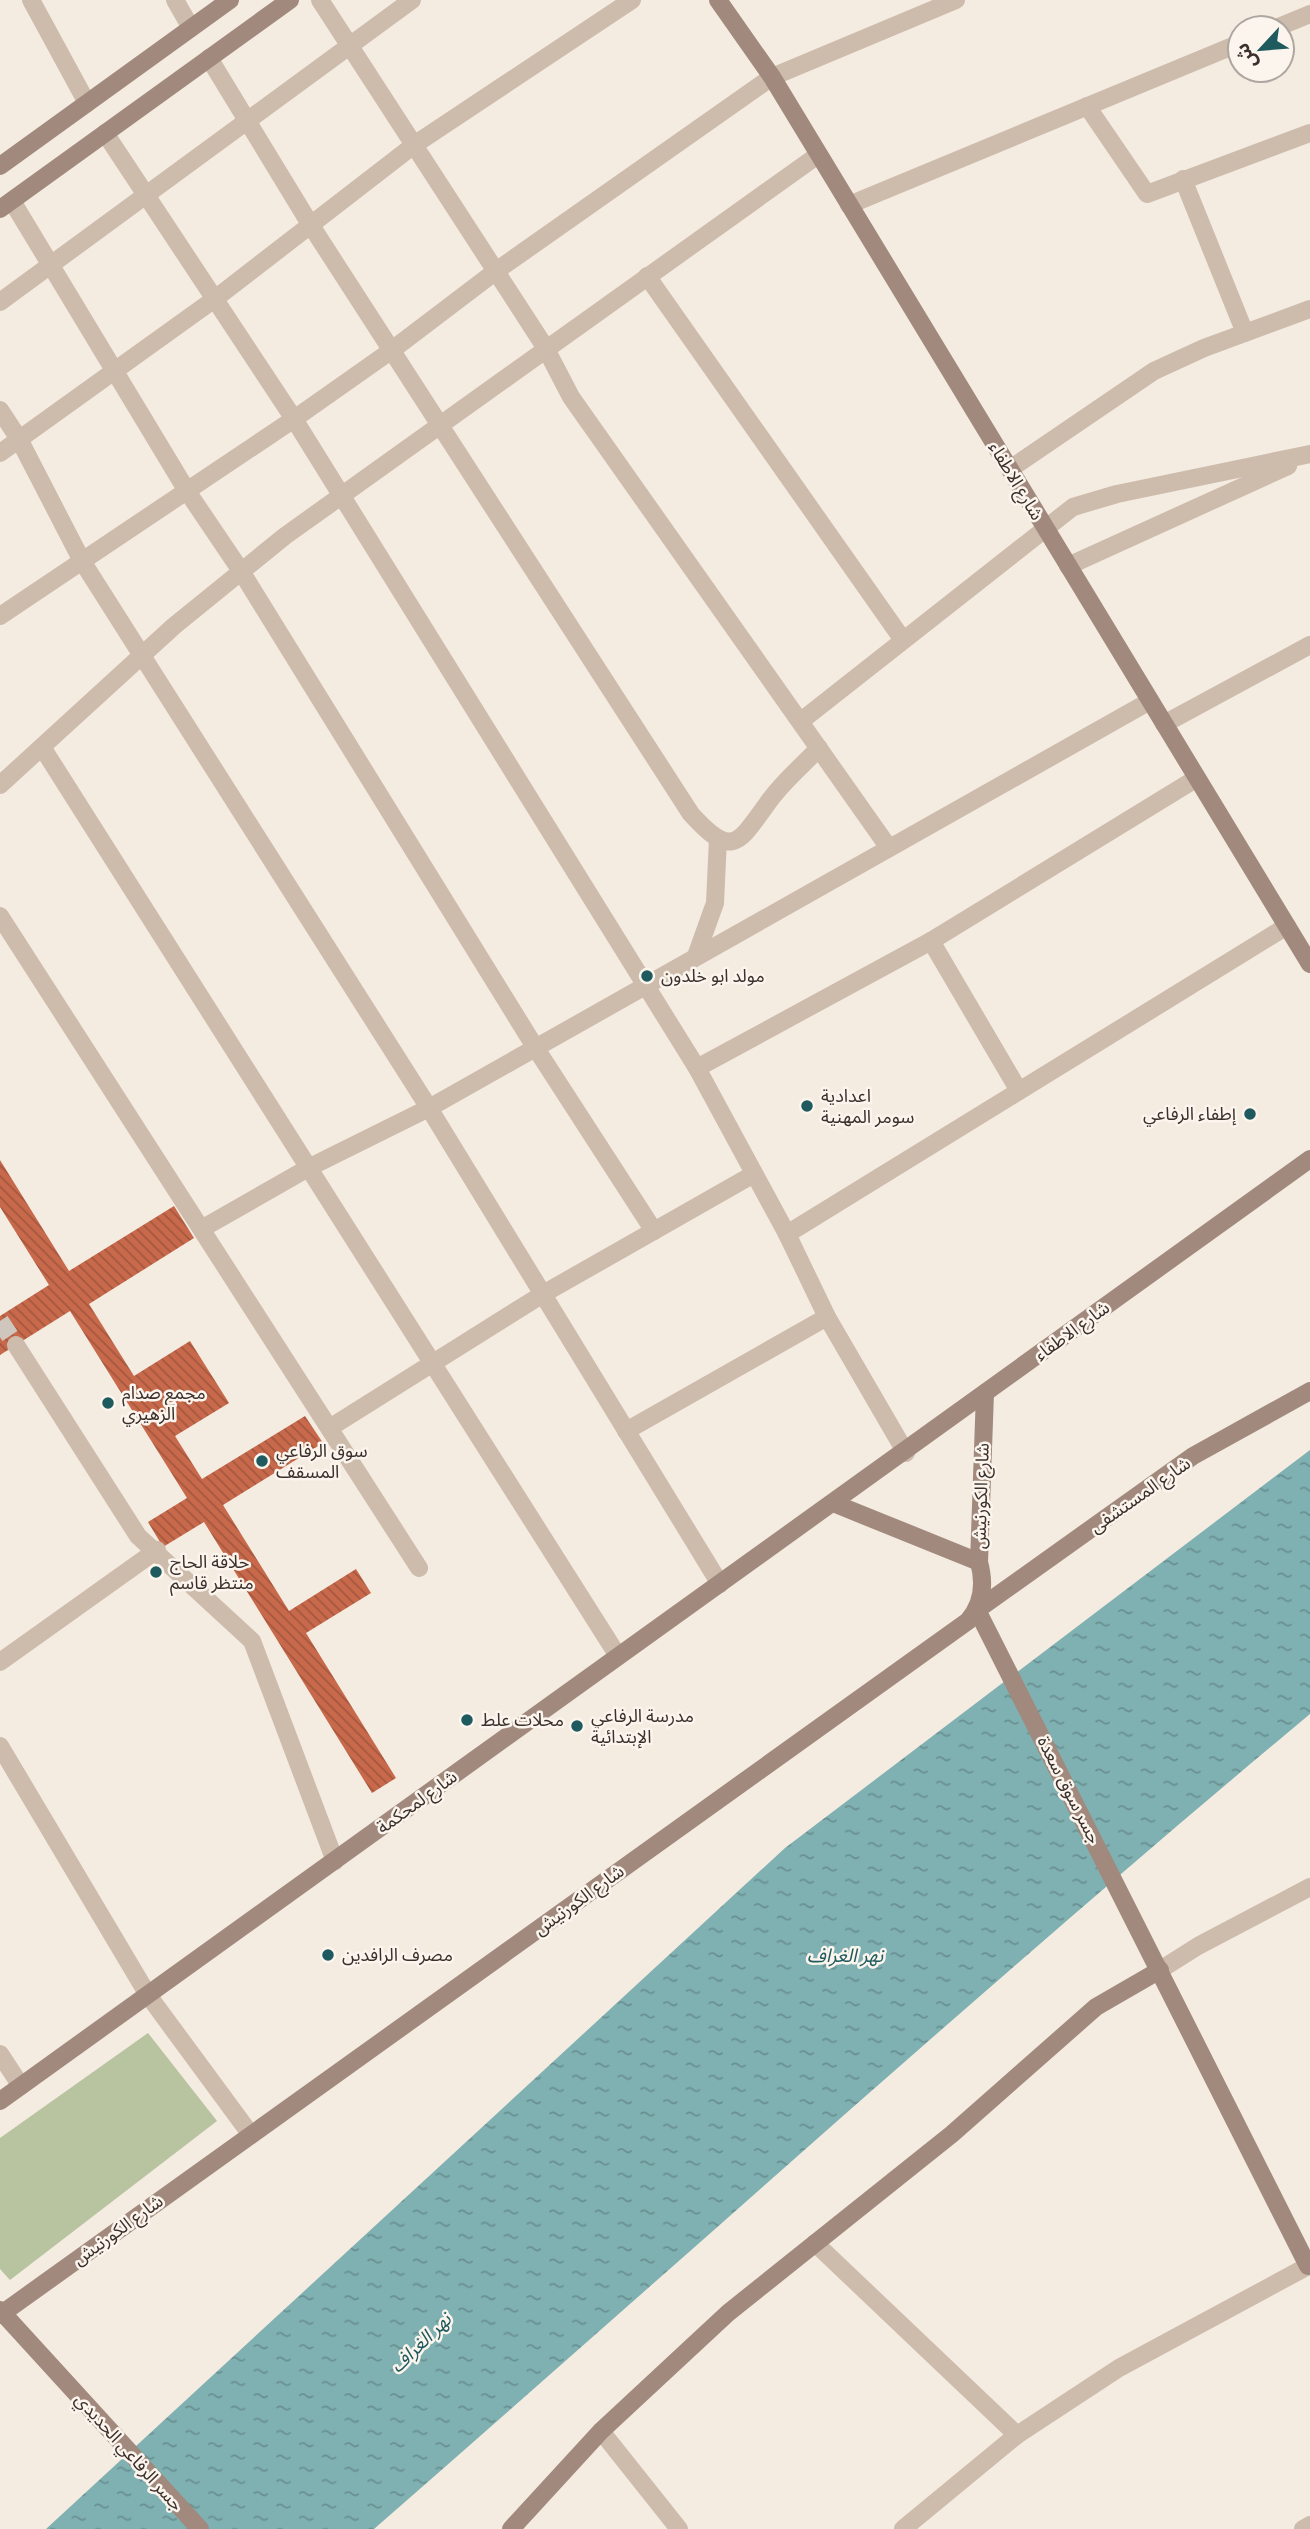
<svg xmlns="http://www.w3.org/2000/svg" width="1310" height="2529" font-family="Signika,'Noto Sans Arabic',sans-serif">
<style>
.green{fill:#b8c4a0}
.water{fill:url(#water-ripples)}
.building{fill:url(#building-back-hatch)}
.lines{fill:none;stroke-linecap:round;stroke-linejoin:round}
.street-tunnel{stroke:#cfc6bd;stroke-width:18;stroke-dasharray:18 9;stroke-linecap:butt}
.street{stroke:#cdbbac;stroke-width:18}
.secondary{stroke:#a18a7d;stroke-width:18}
.poi-dot{fill:#1f5a5e;stroke:#fbf5ee;stroke-width:2.5}
.labels{text-anchor:middle;dominant-baseline:central;stroke-width:5;stroke-linejoin:round;paint-order:stroke}
.street-label{font-size:18px;fill:#3b302b;stroke:#fbf5ee}
.poi-label{font-size:18px;fill:#3b302b;stroke:#fbf5ee;text-anchor:start}
.water-label{font-size:19px;font-style:italic;fill:#1f5a5e;stroke:#fbf5ee}
</style>
<defs>
<pattern id="water-ripples" width="26" height="14" patternUnits="userSpaceOnUse" patternTransform="scale(1.75)"><rect width="26" height="14" fill="#7fb0b2"/><path d="M2 4q2-2 4 0t4 0M15 11q2-2 4 0t4 0" fill="none" stroke="#699091"/></pattern>
<pattern id="building-back-hatch" width="6" height="6" patternUnits="userSpaceOnUse" patternTransform="scale(1.75)"><rect width="6" height="6" fill="#c8694b"/><path d="M-1 5l2 2M0 0l6 6M5-1l2 2" fill="none" stroke="#a4573f"/></pattern>
</defs>
<rect width="100%" height="100%" fill="#f4ebe1"/>
<polygon class="green" points="148,2033 217,2121 10,2280 0,2269 0,2138"/>
<path class="water" d="M1310,1450V1714C992,1979 686,2257 374,2529H46L785,1848Z"/>
<polygon class="building" points="0,1160 69,1271 174,1206 194,1238 89,1304 134,1376 190,1341 229,1403 175,1436 202,1479 305,1416 323,1443 223,1505 289,1611 356,1569 371,1593 306,1633 396,1778 372,1793 204,1522 163,1547 148,1522 187,1498 70,1311 0,1355 0,1316 49,1285 0,1207"/>
<g class="lines">
<polyline class="street-tunnel" points="0,1321 16,1345"/>
<g class="street">
<polyline points="31,0 87,103"/>
<polyline points="175,0 191,28"/>
<polyline points="320,0 545,347 571,397 889,848"/>
<polyline points="1276,28 1310,14"/>
<path d="M209,58L310,224L691,814C732,859 738,844 767,804C781,783 802,766 819,748"/>
<polyline points="1087,106 1147,194 1310,133"/>
<polyline points="105,133 294,419 697,1068 787,1234 827,1317 906,1453"/>
<polyline points="1183,179 1245,333"/>
<polyline points="12,201 187,491 241,571 535,1047 654,1231"/>
<polyline points="849,205 1240,43"/>
<polyline points="647,276 903,640"/>
<polyline points="0,302 412,0"/>
<polyline points="0,410 19,439 82,561 429,1108 720,1584"/>
<polyline points="0,453 216,298 414,145 632,0"/>
<polyline points="1010,469 1154,371 1204,348 1310,309"/>
<polyline points="1068,566 1288,466"/>
<polyline points="0,616 294,419 392,350 496,271 772,77 956,0"/>
<polyline points="801,721 1073,507 1117,494 1310,454"/>
<polyline points="1164,724 1310,645"/>
<polyline points="42,747 618,1656"/>
<polyline points="0,785 174,626 285,536 818,155"/>
<polyline points="0,916 419,1568"/>
<polyline points="931,941 1197,778"/>
<polyline points="696,956 715,903 718,839"/>
<polyline points="697,1068 931,941 1019,1091"/>
<polyline points="203,1228 310,1167 429,1108 1150,701"/>
<polyline points="787,1234 1287,926"/>
<polyline points="16,1345 138,1536 252,1641 335,1861"/>
<polyline points="331,1427 543,1294 754,1174"/>
<polyline points="626,1431 827,1317"/>
<polyline points="0,1662 157,1550"/>
<polyline points="0,1746 148,1995 251,2135"/>
<polyline points="1160,1970 1198,1946 1310,1887"/>
<polyline points="0,2054 21,2086"/>
<polyline points="815,2243 1017,2435"/>
<polyline points="601,2431 679,2529"/>
<polyline points="903,2529 1017,2435 1119,2368 1308,2266"/>
<polyline points="1303,2529 1310,2525"/>
</g>
<g class="secondary">
<polyline points="718,0 772,77 1310,964"/>
<polyline points="0,166 230,0"/>
<polyline points="0,209 290,0"/>
<polyline points="1310,1391 1193,1456 977,1610 1308,2266 1310,2265"/>
<polyline points="833,1503 979,1562"/>
<polyline points="0,2101 1310,1159"/>
<polyline points="0,2310 200,2529"/>
<path d="M0,2315L968,1621C983,1604 985,1584 979,1562L985,1393"/>
<polyline points="511,2529 601,2431 728,2313 952,2134 1096,2007 1160,1970"/>
</g>
</g>
<g class="poi-dot">
<circle cx="647" cy="976" r="7"/>
<circle cx="807" cy="1106" r="7"/>
<circle cx="1250" cy="1114" r="7"/>
<circle cx="108" cy="1403" r="7"/>
<circle cx="262" cy="1461" r="7"/>
<circle cx="156" cy="1572" r="7"/>
<circle cx="467" cy="1720" r="7"/>
<circle cx="577" cy="1726" r="7"/>
<circle cx="328" cy="1955" r="7"/>
</g>
<g class="labels">
<g class="street-label">
<text transform="translate(1016 481) rotate(59)">شارع الاطفاء</text>
<text transform="translate(1072 1331) rotate(-36)">شارع الاطفاء</text>
<text transform="translate(1140 1495) rotate(-35)">شارع المستشفى</text>
<text transform="translate(981 1496) rotate(-88)">شارع الكورنيش</text>
<text transform="translate(1069 1790) rotate(63)">جسر سوق سعدة</text>
<text transform="translate(417 1802) rotate(-36)">شارع لمحكمة</text>
<text transform="translate(579 1900) rotate(-36)">شارع الكورنيش</text>
<text transform="translate(118 2230) rotate(-36)">شارع الكورنيش</text>
<text transform="translate(129 2452) rotate(48)">جسر الرفاعي الحديدي</text>
</g>
<g class="poi-label">
<text x="661" y="976">مولد ابو خلدون</text>
<text x="821" y="1096">اعدادية<tspan x="821" dy="21">سومر المهنية</tspan></text>
<text x="1236" y="1114" text-anchor="end">إطفاء الرفاعي</text>
<text x="122" y="1393">مجمع صدام<tspan x="122" dy="21">الزهيري</tspan></text>
<text x="276" y="1451">سوق الرفاعي<tspan x="276" dy="21">المسقف</tspan></text>
<text x="170" y="1562">حلاقة الحاج<tspan x="170" dy="21">منتظر قاسم</tspan></text>
<text x="591" y="1716">مدرسة الرفاعي<tspan x="591" dy="21">الإبتدائية</tspan></text>
<text x="481" y="1720">محلات علط</text>
<text x="342" y="1955">مصرف الرافدين</text>
</g>
<g class="water-label">
<text x="845" y="1956">نهر الغراف</text>
<text transform="translate(421 2343) rotate(-44)">نهر الغراف</text>
</g>
</g>
<g transform="translate(1261 49) rotate(244)"><circle r="33" fill="#fbf5ee" stroke="#aea6a0" stroke-width="2"/>
<path d="M0-5L12 26L0 18L-12 26Z" fill="#1f5a5e"/>
<text y="-10" font-size="19" font-weight="bold" text-anchor="middle" fill="#3b302b">ش</text>
</g>
</svg>
